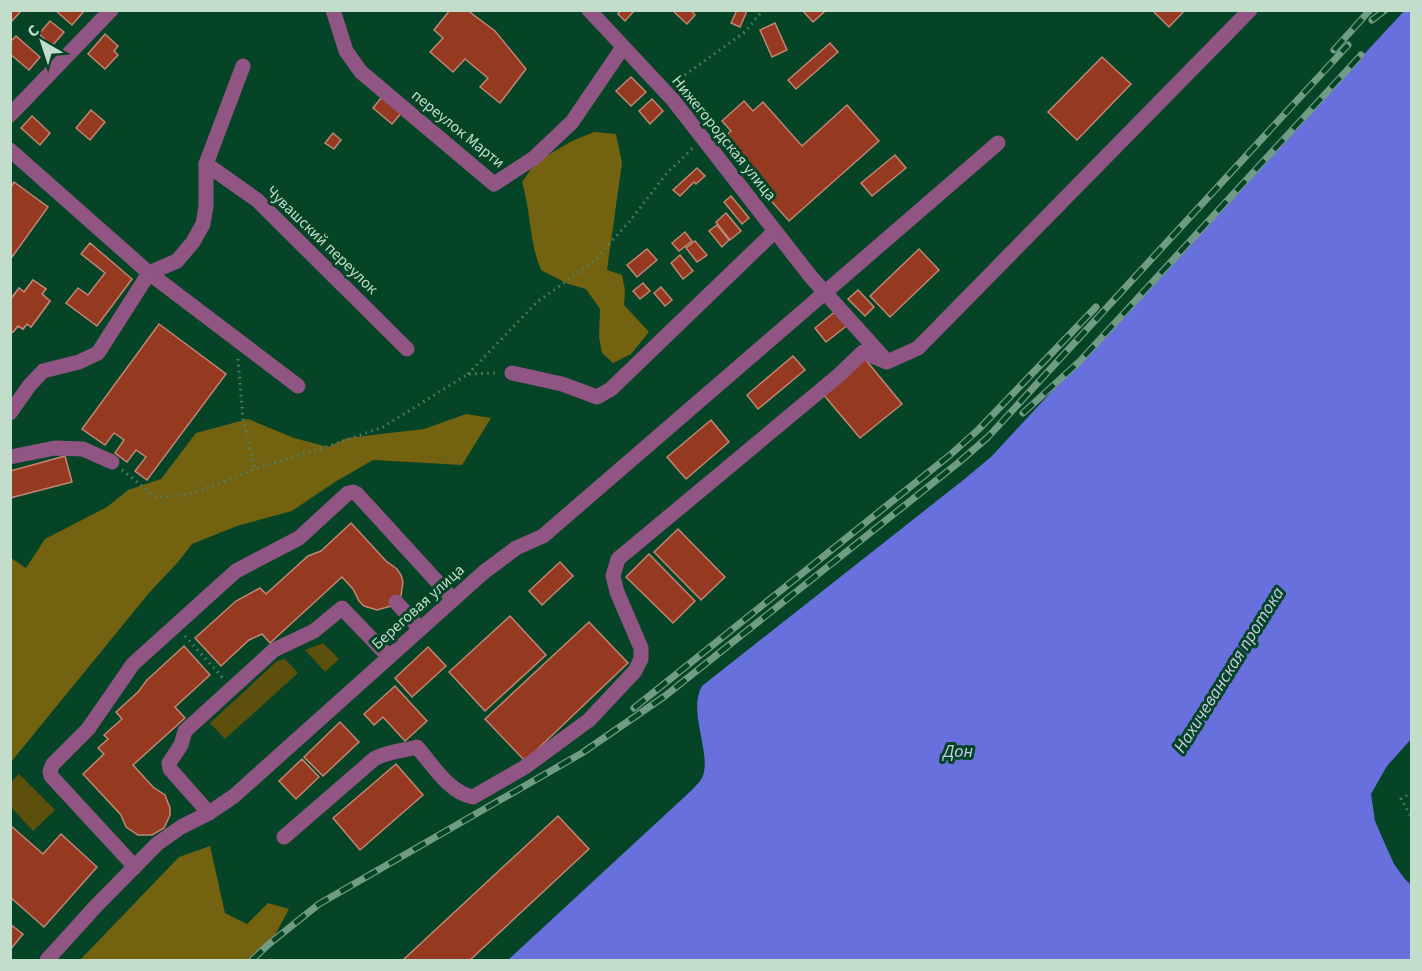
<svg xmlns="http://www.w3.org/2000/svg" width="1422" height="971" font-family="'Source Sans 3',sans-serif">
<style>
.green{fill:#5d4f0c}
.forest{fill:#73620f}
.water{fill:#6770dc}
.building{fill:#953a20;stroke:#c18675;stroke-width:1.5}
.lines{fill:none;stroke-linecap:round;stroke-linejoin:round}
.path{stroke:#508168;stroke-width:3;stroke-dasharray:1.5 4.5;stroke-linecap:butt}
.minor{stroke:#905582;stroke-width:15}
.rail-casing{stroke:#709b84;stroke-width:7}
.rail{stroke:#064427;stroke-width:4.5;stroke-dasharray:14;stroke-linecap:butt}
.labels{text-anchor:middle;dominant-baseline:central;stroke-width:6;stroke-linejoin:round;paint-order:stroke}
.street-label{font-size:16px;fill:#c2decb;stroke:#064427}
.water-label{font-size:18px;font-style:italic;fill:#c6cbe6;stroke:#064427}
</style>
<rect width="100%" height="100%" fill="#064427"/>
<g class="green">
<polygon points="323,643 339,659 325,672 305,650"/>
<polygon points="285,659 298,673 225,739 210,723 277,661"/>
<polygon points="19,774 55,810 33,831 11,807 11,782"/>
</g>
<g class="forest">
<path d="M594,132L616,134L622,163L607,270L622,275L625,290L624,305L649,332L631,354L613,363L602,353L599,337L600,309L586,289L568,284L541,270C529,242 531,211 522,182L536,162L572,141Z"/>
<polygon points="466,414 491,418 462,465 373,460 335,482 292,511 237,526 192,544 178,562 149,593 11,762 11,558 26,568 45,539 107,507 128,490 161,479 196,433 248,419 294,438 328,447 347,438 424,429"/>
<polygon points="210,846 225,913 247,924 268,903 289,909 274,937 247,960 80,960 179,857"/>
</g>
<path class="water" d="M1405,10L1412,11V738L1387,766L1371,794L1375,821L1385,844L1394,864L1404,878L1411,885V960H508L693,789C696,785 700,782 702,778C713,756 687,712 702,686L962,481L991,457Z"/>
<g class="building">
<polygon points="10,10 22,10 10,23"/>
<polygon points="55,10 85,10 72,25"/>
<polygon points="450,10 467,10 495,31 526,69 500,103 480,87 488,78 465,59 453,72 430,52 443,38 434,30"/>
<polygon points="621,10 635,10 625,21 618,14"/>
<polygon points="691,10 695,15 687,24 673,11"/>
<polygon points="737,10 747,11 740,27 731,23"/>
<polygon points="802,10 823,10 824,12 813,22"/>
<polygon points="1152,10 1185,10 1169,27"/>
<polygon points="50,21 64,32 52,46 39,34"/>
<polygon points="775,23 787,50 772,57 760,30"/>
<polygon points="105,34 118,46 114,51 118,55 105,69 88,54"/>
<polygon points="16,36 40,57 29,70 10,54 10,42"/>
<polygon points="830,43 838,52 796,89 788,80"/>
<polygon points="1102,57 1131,84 1077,140 1048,112"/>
<polygon points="631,77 646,92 631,106 616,91"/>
<polygon points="381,98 403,111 392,124 373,108"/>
<polygon points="652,99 663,111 650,124 639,111"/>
<polygon points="744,101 753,111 763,102 802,146 847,105 879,141 789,221 758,186 760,184 721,140 731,131 722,121"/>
<polygon points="91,110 105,122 90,140 76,128"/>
<polygon points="32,116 50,133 40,145 21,128"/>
<polygon points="333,133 341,140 334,149 325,143"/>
<polygon points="895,155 906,168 872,196 861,183"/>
<polygon points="697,168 705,176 696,184 694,182 680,196 673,190"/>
<polygon points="14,182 48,207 12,257 10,256 10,188"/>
<polygon points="731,196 749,218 742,224 724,202"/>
<polygon points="726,213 741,231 730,240 716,222"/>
<polygon points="717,225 729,240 722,247 709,231"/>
<polygon points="685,232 692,241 679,251 672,243"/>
<polygon points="695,241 707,255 697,262 686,248"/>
<polygon points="90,243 132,279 97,326 66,303 78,288 88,295 105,273 81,254"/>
<polygon points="647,249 657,260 637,277 627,265"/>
<polygon points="919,249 939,270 890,317 870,296"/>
<polygon points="680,255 693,271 683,279 671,263"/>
<polygon points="33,280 46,289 42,294 50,301 31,327 27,324 23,329 18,326 13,332 10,330 10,300 19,288 24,292"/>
<polygon points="33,280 46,289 42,294 50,301 31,327 27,324 23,329 18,326 13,332 10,330 10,300 19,288 24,292"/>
<polygon points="643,283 650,291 640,299 633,291"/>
<polygon points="661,287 672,300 665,306 654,293"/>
<polygon points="858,290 874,307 865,316 848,299"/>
<polygon points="837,310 849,324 826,342 815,328"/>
<polygon points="159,324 226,374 147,480 135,471 146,457 136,450 127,462 115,453 124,440 114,433 105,445 82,429"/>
<polygon points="793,356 805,370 758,409 747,395"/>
<polygon points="865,359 902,404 860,438 823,394"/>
<polygon points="711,420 729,442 686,479 667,457"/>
<polygon points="65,456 72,482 10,498 10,471"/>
<polygon points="351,523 386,561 397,569 401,575 403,582 401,596 391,606 377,610 364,606 359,601 353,589 342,577 270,643 262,634 249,640 221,666 195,638 236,601 260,588 266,594 308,556 321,551"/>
<polygon points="678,529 725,577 701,600 654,552"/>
<polygon points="649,554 695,601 673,623 626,577"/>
<polygon points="560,562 573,576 542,605 529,591"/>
<polygon points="510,616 546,655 485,711 449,672"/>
<polygon points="589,622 628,663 525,761 485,719"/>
<polygon points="184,646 210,675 175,707 185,718 133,765 153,787 165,795 170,808 170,815 164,828 152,835 138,835 126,827 121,815 83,774 104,754 98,748 108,739 104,735 122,719 116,712 138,692 147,680"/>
<polygon points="428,647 446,666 412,697 395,678"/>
<polygon points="395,686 427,721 405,741 383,717 374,725 364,714"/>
<polygon points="340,722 359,742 323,776 304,757"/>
<polygon points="302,759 319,777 296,799 279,781"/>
<polygon points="396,764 423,795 360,850 333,818"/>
<polygon points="558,816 589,849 470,960 403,960"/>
<polygon points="10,825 43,854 61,834 97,867 44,927 10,897"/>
<polygon points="10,924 23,934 10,950"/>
</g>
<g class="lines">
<g class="path">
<polyline points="675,82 745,32 763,10"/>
<polyline points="238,359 243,419 255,469"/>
<polyline points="468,374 537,302 592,263 629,222 667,173 694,147"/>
<polyline points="122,470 157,498 195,493 255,469 332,445 383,427 468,374 498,373"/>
<polyline points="185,636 223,678"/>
<polyline points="1412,792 1401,799 1412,818"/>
</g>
<g class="minor">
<polyline points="333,10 346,51 361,72 494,184 534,158 572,122 623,47"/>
<polyline points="589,10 673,100 811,277 884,358"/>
<polyline points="10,115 111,10"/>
<polyline points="10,150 149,273 298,386"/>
<polyline points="206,164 257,200 407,349"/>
<polyline points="149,273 177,261 193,242 203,224 206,206 206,164 243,66"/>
<polyline points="512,373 562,384 597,397 611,389 775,231"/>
<polyline points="10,413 29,386 43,371 79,362 98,353 149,273"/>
<polyline points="10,457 55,448 83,449 112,462"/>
<polyline points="396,602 420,629"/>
<polyline points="209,813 170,769 169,763 181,745 185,731 274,650 314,631 342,608 389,657"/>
<path d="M284,837L374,759C386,752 402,751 417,747C432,764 449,793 473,797L525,767L589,720L635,671L641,659V648L617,592L613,576L618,559L839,375L863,352L887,362L918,348L1250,10"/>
<polyline points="135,867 51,776 50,771 53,764 88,729 133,664 236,571 299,538 348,493 353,492 357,494 453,599"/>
<polyline points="47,960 96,906 157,844 181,827 209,813 234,796 484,572 516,548 543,536 998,143"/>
</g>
<defs>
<g id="rail">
<polyline points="1372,20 1385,10"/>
<polyline points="1334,50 1370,10"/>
<polyline points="1023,413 1080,361 1361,55"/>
<polyline points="634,708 950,455 979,429 1096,307"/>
<polyline points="252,960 269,944 319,904 582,753 665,696 958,463 988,437 1348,45"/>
</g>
</defs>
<use href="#rail" class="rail-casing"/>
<use href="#rail" class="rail"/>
</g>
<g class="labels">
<g class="street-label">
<text transform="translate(458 129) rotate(39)">переулок Марти</text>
<text transform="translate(724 138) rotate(51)">Нижегородская улица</text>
<text transform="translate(322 240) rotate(44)">Чувашский переулок</text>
<text transform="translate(418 607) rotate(-42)">Береговая улица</text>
</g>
<g class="water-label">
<text transform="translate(1229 670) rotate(-58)">Нахичеванская протока</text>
<text x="958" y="751">Дон</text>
</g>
</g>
<rect width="1422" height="971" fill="none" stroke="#c2decb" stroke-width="24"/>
<g transform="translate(42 42) rotate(321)" stroke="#064427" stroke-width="4.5" paint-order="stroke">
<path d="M0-4.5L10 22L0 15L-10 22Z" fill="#c2decb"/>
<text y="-9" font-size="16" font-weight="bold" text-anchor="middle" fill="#c2decb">С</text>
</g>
</svg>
